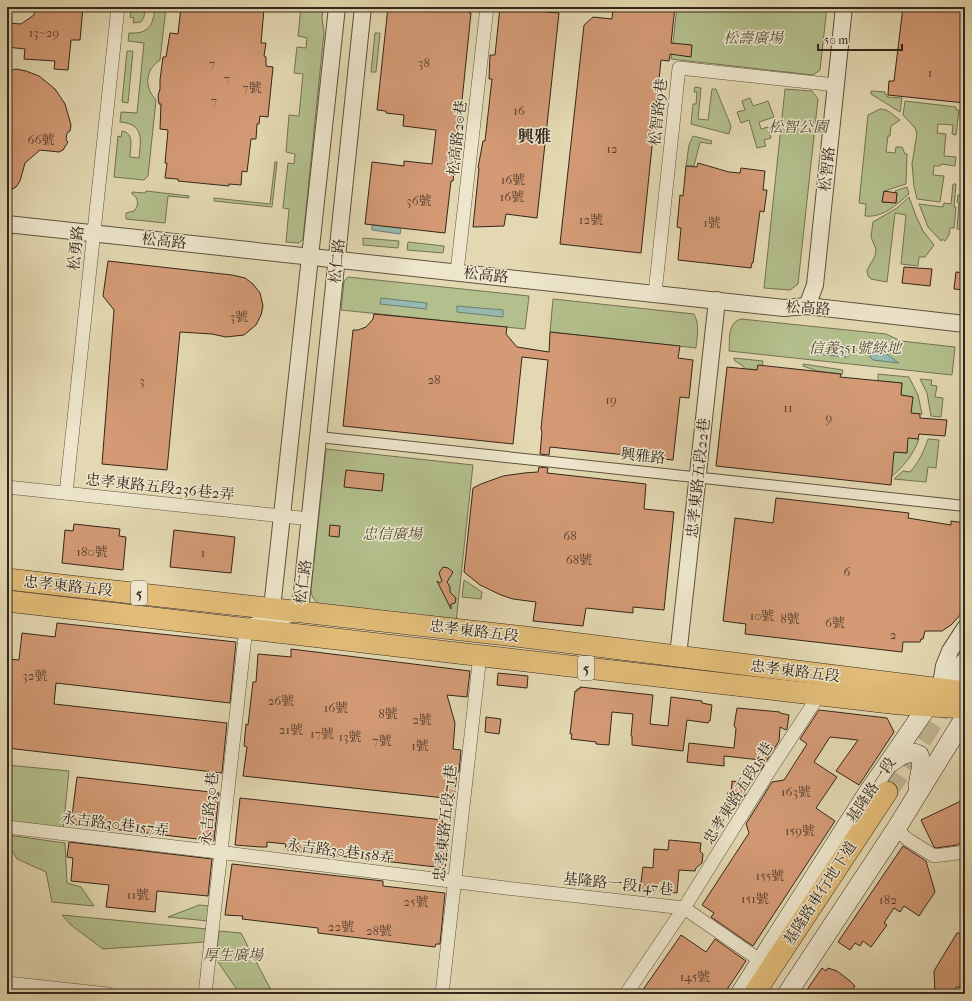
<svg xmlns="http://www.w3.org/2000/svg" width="972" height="1001" font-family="'IM FELL French Canon','Noto Serif TC',serif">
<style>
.green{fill:#b3bf8c;stroke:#747254}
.water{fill:#95b9af;stroke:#6e7e74}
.building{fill:#d39a75;stroke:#34261b}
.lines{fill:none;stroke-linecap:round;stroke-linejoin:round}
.primary-tunnel{stroke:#c0b493;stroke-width:21;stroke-dasharray:21 10;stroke-linecap:butt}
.pedestrian-casing{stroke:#605240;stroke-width:12}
.minor-casing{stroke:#605240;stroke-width:14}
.tertiary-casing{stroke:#605240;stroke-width:18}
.secondary-casing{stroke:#34261b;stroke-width:20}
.primary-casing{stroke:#34261b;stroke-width:22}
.pedestrian{stroke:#ede6cc;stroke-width:10}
.minor{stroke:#ede6cc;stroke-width:13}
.tertiary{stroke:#ede6cc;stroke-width:16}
.secondary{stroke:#ede6cc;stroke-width:19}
.primary{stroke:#e2bc78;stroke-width:21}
.labels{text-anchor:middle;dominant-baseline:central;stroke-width:3;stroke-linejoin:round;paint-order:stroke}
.number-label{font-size:13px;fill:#5c4332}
.shield{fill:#ede6cc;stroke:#6c6050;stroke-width:1}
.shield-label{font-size:14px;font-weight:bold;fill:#34261b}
.park-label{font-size:15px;font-style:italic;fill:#544c37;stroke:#ede6cc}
.street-label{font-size:15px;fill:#34261b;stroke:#ede6cc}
.quarter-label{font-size:17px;font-weight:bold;fill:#34261b;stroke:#ede6cc}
</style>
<rect width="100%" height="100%" fill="#e3d8b1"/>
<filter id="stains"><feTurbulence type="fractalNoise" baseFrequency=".005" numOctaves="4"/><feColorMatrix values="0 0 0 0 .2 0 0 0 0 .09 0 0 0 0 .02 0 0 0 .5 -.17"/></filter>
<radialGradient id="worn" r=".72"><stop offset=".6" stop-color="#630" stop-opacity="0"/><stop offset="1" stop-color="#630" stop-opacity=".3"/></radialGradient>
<g class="green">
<polygon points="132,7 145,7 144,17 141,22 133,23 134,18 130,17"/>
<path d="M155,7H166L160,60C145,70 144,87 156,100L148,176L144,180L114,177L118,136L121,137L122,131C135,133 130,147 130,157L139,158C141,139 144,124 120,122L121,112L137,113L144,43L128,41L129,33C150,34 153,25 155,7Z"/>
<polygon points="301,7 323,7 322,18 324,33 303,239 299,243 286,242 289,209 283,208 288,163 294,164 295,154 286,152 289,115 299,116 303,74 294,73 297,47 306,48 307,38 298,36"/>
<polygon points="677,7 827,7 820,70 813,75 671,59"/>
<polygon points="375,33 380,33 376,72 371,72"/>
<polygon points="127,51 133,51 128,103 122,102"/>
<polygon points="695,87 701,88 698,119 708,120 712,89 716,89 731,126 729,134 691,124 693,104 696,104 697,92 694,92"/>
<polygon points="785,89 812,91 818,99 798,284 790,290 764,288"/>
<polygon points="871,91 885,92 885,94 887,95 887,97 902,98 900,112 871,94"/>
<polygon points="750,98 753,106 768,101 774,117 759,122 761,129 768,127 771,138 764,140 766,146 757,148 749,120 741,123 737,112 745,110 742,101"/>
<polygon points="905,101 956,107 956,110 959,110 956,135 952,134 953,125 938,124 937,133 946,134 944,156 956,157 955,166 941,164 940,166 934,166 933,175 944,176 940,202 917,199 914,186 912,164 917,133 915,128 903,115"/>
<path d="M880,109C888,109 893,115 900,120L891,126L890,136H888L886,152L895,153L896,147H902L905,154H907L906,184L884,191L882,202L896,203L897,193L895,192V191L907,187L909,194C896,205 883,218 865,216L866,204L859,203L868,115Z"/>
<polygon points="693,136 712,141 711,144 700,142 694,166 686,166 689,145"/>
<polygon points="275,162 277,162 272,207 214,201 214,198 270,204"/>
<polygon points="953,184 956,184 954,207 956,207 954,228 950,228 949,235 945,241 942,239 941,241 928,227 919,204 943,207 944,203 951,204"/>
<path d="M146,191L189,196V198L168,196L165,223L126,219V213L134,211C139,205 139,198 132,194V192L145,193Z"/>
<polygon points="958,195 965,195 964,215 965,215 965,229 957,229 959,203 957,202"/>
<polygon points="909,197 916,216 923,231 934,245 925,257 919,257 918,266 901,264 906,215 895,213 887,282 871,279 868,276 867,270 875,256 876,249 871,237 873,222 897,208"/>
<polygon points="363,238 399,241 398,248 363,245"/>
<polygon points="408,242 444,246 443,253 407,250"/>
<polygon points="348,277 529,296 525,329 341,310 344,281"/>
<path d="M553,299L694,314C700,325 697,336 696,348L550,332Z"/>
<path d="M741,319L886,334L901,341L955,347L952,375L729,351C730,339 727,323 741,319Z"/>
<polygon points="734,358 763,361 762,366 757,370 749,369 747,373 744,367 734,360"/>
<polygon points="803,364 843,370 842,375 840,374 817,371 803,366"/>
<polygon points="878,374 909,377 918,395 922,414 909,413 913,397 901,395 902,383 878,381"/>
<polygon points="920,379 932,380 931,385 937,386 935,397 943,398 941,417 931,416 927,393"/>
<path d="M906,437L919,439C913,455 904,466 891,477L881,461L893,462L894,452L907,453Z"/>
<path d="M928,439L939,440L936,468L928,467L926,482L894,479L903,471L910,472C919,462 924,451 928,439Z"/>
<path d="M326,449L473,465L456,622L319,604C314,600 311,596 311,590Z"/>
<polygon points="464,580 482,592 481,599 462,597"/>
<polygon points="7,765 69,771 63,830 7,823"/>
<polygon points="7,835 65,843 67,883 81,887 94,906 52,902 46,872 17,859 7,842"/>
<polygon points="199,905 210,906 208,921 168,917"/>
<polygon points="62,915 207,929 205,942 103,949 71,925"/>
<polygon points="219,931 241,933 273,994 240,994 216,959"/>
</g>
<g class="water">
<polygon points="372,225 401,228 400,234 372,230"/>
<polygon points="381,298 427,303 426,309 380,304"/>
<polygon points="457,306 503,310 503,317 457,312"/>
<polygon points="851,345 850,355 847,357 815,354 837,346"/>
<polygon points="871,347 888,355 899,363 873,360 870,357"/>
</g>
<g class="building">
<polygon points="35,7 83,7 80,40 71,40 68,70 54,69 55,61 24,59 25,49 7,47 7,23 21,24 34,15"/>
<polygon points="181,7 259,7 259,9 264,9 261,43 266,43 264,56 266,57 266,66 273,67 268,117 260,116 259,124 257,124 256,139 251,139 247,172 242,171 241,185 229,184 229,186 178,181 178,179 165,178 167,163 165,163 168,130 160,129 161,104 159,104 158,96 160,89 160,80 163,57 166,57 170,33 178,34"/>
<polygon points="388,7 469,7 469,13 471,13 459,130 453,181 451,181 445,233 365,224 372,162 404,166 404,161 432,164 436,130 403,126 404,115 386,113 386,111 377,110"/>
<polygon points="500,7 543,7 546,12 559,13 537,218 506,214 504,226 473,227 479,168 478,168 483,141 485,141 492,79 489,79 490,55 495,55"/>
<polygon points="613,7 675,7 671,43 692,45 691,57 670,54 669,61 661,60 641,253 560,244 584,25 593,17 612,19"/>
<polygon points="903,7 965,7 965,103 888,95 889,81 894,81"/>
<polygon points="16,69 26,71 39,76 55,89 65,104 71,125 70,131 67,133 66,140 68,142 63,150 59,152 40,150 25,163 20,181 16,187 7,192 7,74 12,70"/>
<polygon points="698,163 729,172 740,173 741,168 765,171 763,190 767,190 764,212 760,211 753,263 752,263 751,268 678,260 681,228 677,227 680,195 683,196 686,166 697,167"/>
<polygon points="884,191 897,193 896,203 882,202"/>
<polygon points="108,261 232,275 245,278 253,284 260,293 263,306 261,315 256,325 244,335 226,337 212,334 180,332 167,470 102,464 114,310 103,296"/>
<polygon points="904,267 932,269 930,286 902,283"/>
<polygon points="956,272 965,273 965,290 954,289"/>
<polygon points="374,314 507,327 506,334 517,347 549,352 550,332 680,346 678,358 693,360 689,398 680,397 673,460 550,447 549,455 540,454 542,432 541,429 548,360 522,357 513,444 343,426 353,330 358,330 366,327 373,319"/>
<polygon points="758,365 841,374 840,377 902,383 901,395 913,397 911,413 920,414 920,418 947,420 945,436 919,434 918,439 908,438 907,453 894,452 891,485 716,466 727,367 757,370"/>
<polygon points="539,467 548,468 547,473 646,484 644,509 674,512 664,610 633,607 633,613 586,608 583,626 533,621 536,602 513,599 501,595 480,585 464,572 473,488 481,484 503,476 524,473 538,472"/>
<polygon points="346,470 384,474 382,491 344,487"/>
<polygon points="776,498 909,513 908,518 951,525 951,521 965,523 965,610 951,625 942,631 925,631 923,639 921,639 920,642 903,642 902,652 745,634 746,624 723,621 735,518 773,523"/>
<polygon points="74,524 120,529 119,536 126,537 123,570 62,563 65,530 73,531"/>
<polygon points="330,525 340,526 339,537 329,536"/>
<polygon points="174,530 235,537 231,573 170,567"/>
<polygon points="443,567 448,568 453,572 447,582 450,587 450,592 456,598 455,603 451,604 451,609 437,581 440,583 442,581 439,573"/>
<polygon points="57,623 236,642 230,703 56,683 54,704 227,723 222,773 7,748 7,669 8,659 19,660 22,633 55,637"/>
<polygon points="291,649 470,671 467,697 447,695 455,723 453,749 461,750 459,772 457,772 454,799 243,776 247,747 244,746 246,724 248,725 253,682 256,682 258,654 291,657"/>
<polygon points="498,673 528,676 527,688 497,685"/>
<polygon points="580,687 653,695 650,724 668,726 671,697 702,701 702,703 712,705 710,721 709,721 708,723 687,720 683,751 632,745 632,736 631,736 633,714 612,712 609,745 596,744 596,742 571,739 572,734 570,734 575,691 577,691 577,689 580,689"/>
<polygon points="737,708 780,712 780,713 789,715 787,729 786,730 780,727 779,741 760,771 761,760 724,756 724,766 687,762 689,743 734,748 736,728 734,726"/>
<polygon points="819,710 887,718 894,732 859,785 836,771 858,740 830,737 814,762 837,777 816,808 835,821 753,946 711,917 714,913 702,905 749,833 746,824 772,782 784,780 807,744 800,739"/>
<polygon points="486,717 501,719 499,734 485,732"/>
<polygon points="77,777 219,793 214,841 71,824"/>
<polygon points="732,781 746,783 745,795 738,805 727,804 728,792 731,793"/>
<polygon points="240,798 443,820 441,842 448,843 445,868 285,850 286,844 267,842 267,847 260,847 235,845"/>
<polygon points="965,799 965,841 957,845 936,848 934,847 921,820"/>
<polygon points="669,840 701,843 700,851 703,854 702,863 696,868 695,871 679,870 677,893 640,889 643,867 653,868 654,849 668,850"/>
<polygon points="69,842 212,859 208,896 157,891 155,912 106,907 109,885 71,881 73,858 67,857"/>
<polygon points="903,846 926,861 935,892 919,916 904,906 900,912 894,908 884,923 887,925 871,947 863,941 860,946 855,943 850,950 838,942"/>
<polygon points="232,864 383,881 383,886 445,893 440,944 436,944 435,947 318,933 318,928 242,919 243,916 225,915"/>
<polygon points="957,933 965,933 965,987 956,987 956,994 935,994 934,971"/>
<polygon points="681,935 706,952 715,939 746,961 724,994 640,994"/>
<polygon points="822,968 826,971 828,968 837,971 850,981 855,986 849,994 804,994"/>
</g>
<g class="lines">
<polyline class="primary-tunnel" points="887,792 951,694"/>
<defs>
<polyline id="pedestrian" points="319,437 965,506"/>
<g id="minor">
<polyline points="457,272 487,7"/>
<polyline points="655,293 679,68 836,85"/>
<polyline points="7,487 310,519"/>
<polyline points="66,493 118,7"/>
<polyline points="7,827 226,853 506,888 684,908 761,961"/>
<polyline points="896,829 907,839 934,856 965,852"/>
<polyline points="7,983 108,994"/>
<polyline points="205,994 246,628"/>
<polyline points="442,994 480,655"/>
<polyline points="626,994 684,908 766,776 819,695"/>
</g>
<g id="tertiary">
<polyline points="7,224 784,308 807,306 965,324"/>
<polyline points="807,306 815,285 844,7"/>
<polyline points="263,615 272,608 337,7"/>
<polyline points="249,627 300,611 363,7"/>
<polyline points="678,656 717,300"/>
<polyline points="940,689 944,666 950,651 965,628"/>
</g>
<g id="secondary">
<path d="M890,763C900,756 908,749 919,755L922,764L918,786"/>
<polyline points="740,994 865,797 927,707 940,689 965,662"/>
<polyline points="787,994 896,829 965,717"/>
</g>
<g id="primary">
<polyline points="7,579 516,636 965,692"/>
<polyline points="7,601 899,704 965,708"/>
<polyline points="754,994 887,792"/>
</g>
</defs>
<use href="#pedestrian" class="pedestrian-casing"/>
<use href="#minor" class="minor-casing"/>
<use href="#tertiary" class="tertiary-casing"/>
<use href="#secondary" class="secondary-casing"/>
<use href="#primary" class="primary-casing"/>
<use href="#pedestrian" class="pedestrian"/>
<use href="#minor" class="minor"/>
<use href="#tertiary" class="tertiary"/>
<use href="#secondary" class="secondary"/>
<use href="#primary" class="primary"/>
</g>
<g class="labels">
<g class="number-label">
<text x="44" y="32">13~29</text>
<text x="424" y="62">38</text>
<text x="212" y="63">7</text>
<text x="930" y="72">1</text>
<text x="227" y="78">7</text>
<text x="252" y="87">7號</text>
<text x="214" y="100">7</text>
<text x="519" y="110">16</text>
<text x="41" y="139">66號</text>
<text x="612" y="148">12</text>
<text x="513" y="179">16號</text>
<text x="512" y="196">16號</text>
<text x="419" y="200">36號</text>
<text x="591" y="219">12號</text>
<text x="712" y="222">1號</text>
<text x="239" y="316">3號</text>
<text x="434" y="379">28</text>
<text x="142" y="380">3</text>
<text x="611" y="399">19</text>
<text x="788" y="407">11</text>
<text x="829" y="417">9</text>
<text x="570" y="535">68</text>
<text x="92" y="551">180號</text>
<text x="203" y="552">1</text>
<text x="579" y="559">68號</text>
<text x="847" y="571">6</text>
<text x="762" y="615">10號</text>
<text x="790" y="618">8號</text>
<text x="835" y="622">6號</text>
<text x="893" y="634">2</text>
<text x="35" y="675">32號</text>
<text x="281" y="700">26號</text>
<text x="336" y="707">16號</text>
<text x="388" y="713">8號</text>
<text x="422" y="719">2號</text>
<text x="291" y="729">21號</text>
<text x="322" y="733">17號</text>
<text x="350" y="736">13號</text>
<text x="382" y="740">7號</text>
<text x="420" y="745">1號</text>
<text x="796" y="791">163號</text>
<text x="800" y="830">159號</text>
<text x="770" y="875">155號</text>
<text x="138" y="894">11號</text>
<text x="755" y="898">151號</text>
<text x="888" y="899">182</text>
<text x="416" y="901">25號</text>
<text x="341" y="926">22號</text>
<text x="379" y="930">28號</text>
<text x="695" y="976">145號</text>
</g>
<g class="shield">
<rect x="131" y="581" width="16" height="24" rx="3"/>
<rect x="578" y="656" width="16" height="24" rx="3"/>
</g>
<g class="shield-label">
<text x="139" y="593">5</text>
<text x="586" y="668">5</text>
</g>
<g class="park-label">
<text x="753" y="38">松壽廣場</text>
<text x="798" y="127">松智公園</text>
<text x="855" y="348">信義351號綠地</text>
<text x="392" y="534">忠信廣場</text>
<text x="233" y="955">厚生廣場</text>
</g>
<g class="street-label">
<text transform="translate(658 112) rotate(-84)">松智路9巷</text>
<text transform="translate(457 138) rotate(-84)">松高路20巷</text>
<text transform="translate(827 169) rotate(-84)">松智路</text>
<text transform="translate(164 241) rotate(6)">松高路</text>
<text transform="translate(76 248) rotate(-84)">松勇路</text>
<text transform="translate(337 261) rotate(-84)">松仁路</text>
<text transform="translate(486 275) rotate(6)">松高路</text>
<text transform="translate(808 308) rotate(3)">松高路</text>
<text transform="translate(643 456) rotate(6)">興雅路</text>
<text transform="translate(698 478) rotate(-84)">忠孝東路五段22巷</text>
<text transform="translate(160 487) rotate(6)">忠孝東路五段236巷2弄</text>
<text transform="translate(303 582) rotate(-82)">松仁路</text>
<text transform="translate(68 586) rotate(6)">忠孝東路五段</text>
<text transform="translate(474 631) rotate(7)">忠孝東路五段</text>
<text transform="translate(795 671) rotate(7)">忠孝東路五段</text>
<text transform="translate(871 790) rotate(-56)">基隆路一段</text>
<text transform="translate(738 793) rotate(-58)">忠孝東路五段15巷</text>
<text transform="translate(209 809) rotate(-84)">永吉路30巷</text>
<text transform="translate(445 823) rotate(-84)">忠孝東路五段71巷</text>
<text transform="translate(115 824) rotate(7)">永吉路30巷157弄</text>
<text transform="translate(340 851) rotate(7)">永吉路30巷158弄</text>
<text transform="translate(618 884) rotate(6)">基隆路一段147巷</text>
<text transform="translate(820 893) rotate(-57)">基隆路車行地下道</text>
</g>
<g class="quarter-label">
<text x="534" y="136">興雅</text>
</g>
</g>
<rect width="972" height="1001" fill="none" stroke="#e3d8b1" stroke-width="24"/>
<rect x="8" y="8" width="956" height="985" fill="none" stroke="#34261b" stroke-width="2"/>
<rect x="12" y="12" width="948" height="977" fill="none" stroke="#34261b"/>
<path d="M818 44v6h84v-6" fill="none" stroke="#34261b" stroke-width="2"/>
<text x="824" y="44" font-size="12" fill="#34261b" stroke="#ede6cc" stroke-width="3" paint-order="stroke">50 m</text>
<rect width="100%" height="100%" filter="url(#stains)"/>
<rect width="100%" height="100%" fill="url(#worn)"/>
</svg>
